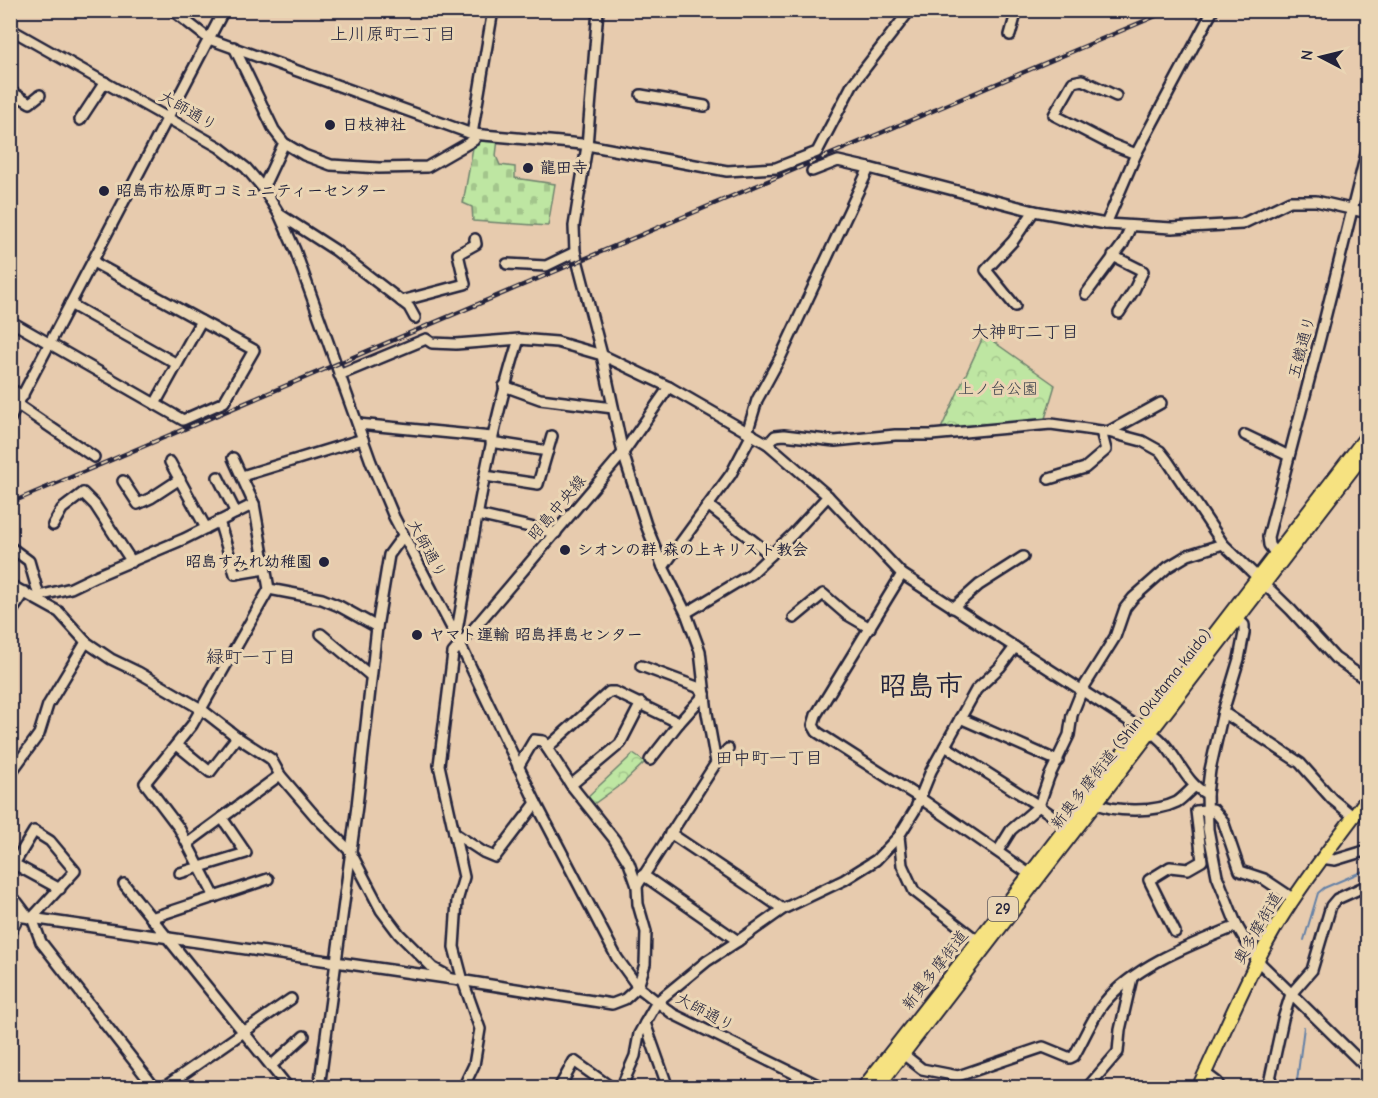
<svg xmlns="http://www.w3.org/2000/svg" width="1378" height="1098" font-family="'Comic Neue','Klee One',sans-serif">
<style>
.forest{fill:url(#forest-crowns);stroke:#70846e;stroke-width:1.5}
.cemetery{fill:url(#cemetery-stones);stroke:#70846e;stroke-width:1.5}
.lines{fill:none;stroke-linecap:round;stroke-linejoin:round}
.stream{stroke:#6581a6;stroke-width:2}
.minor-casing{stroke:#22223b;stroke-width:14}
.major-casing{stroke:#22223b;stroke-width:16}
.minor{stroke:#ead5b4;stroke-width:9}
.major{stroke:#f6e281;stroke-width:12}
.rail-casing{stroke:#22223b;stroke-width:4.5}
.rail{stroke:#ead5b4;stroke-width:2;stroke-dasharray:7;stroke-linecap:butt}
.poi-dot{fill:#22223b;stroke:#ead5b4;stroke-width:2}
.labels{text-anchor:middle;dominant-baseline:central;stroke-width:6;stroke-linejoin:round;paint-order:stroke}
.shield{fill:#ead5b4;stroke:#5e585f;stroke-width:1.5}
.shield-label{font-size:15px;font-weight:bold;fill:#22223b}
.street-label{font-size:16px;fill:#22223b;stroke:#ead5b4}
.poi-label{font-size:16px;font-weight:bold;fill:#22223b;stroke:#ead5b4;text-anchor:start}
.park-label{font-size:16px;fill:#393f4a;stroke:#ead5b4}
.neighbourhood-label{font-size:18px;fill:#22223b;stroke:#ead5b4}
.town-label{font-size:28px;font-weight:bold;fill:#22223b;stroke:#ead5b4}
</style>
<defs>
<pattern id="forest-crowns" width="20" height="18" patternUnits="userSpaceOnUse" patternTransform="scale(1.5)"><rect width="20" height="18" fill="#bee6a2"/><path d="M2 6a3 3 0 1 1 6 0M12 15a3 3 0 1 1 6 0" fill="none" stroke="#a3c58c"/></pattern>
<pattern id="cemetery-stones" width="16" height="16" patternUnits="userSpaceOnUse" patternTransform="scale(1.5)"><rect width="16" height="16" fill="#bee6a2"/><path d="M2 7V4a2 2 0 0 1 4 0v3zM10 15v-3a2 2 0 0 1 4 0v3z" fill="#a3c58c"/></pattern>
</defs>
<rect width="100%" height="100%" fill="#e7cbae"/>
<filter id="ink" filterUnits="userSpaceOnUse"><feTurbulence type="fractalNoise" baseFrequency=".0167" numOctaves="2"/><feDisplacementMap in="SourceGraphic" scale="12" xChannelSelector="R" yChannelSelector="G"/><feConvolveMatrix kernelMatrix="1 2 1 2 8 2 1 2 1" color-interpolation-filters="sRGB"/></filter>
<g filter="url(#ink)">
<g class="forest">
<polygon points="984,335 1055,385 1044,422 940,431"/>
<polygon points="633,754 645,762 623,783 591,806 585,799"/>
</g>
<polygon class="cemetery" points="481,136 498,139 496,156 500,165 515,167 515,178 555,184 548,226 473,221 472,207 463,203 474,142"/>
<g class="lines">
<g class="stream">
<polyline points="1304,940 1318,893 1324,888 1368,869"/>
<polyline points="1296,1088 1304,1027"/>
</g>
<defs>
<g id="minor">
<polyline points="172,10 209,39 472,134 582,144 727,171 776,168 817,152 852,85 910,10"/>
<polyline points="598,10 587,146 574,226 575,252 602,355 623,453 646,525 663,567 686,613 700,651 707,713 716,763 637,886"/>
<polyline points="10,29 219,147 246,168 263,188 279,214 295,250 371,462 394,517 456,636 536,803 617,958 638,987 673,1014 824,1088"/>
<polyline points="1010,35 1017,10"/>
<polyline points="234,47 274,130 284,143 304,155 331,165 379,168 427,167 474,140 477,134"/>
<polyline points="10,91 30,103 40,95"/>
<polyline points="641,95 705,106"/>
<polyline points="1116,96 1082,80 1073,82 1054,115 1108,143 1136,154"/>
<polyline points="80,120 105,82"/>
<polyline points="472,134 493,10"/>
<polyline points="812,171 838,161 869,168"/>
<polyline points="263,188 284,143"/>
<polyline points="279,214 335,250 409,307 415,318"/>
<polyline points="1106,224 1136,154 1213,10"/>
<polyline points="1113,256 1143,271 1134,290 1119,313"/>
<polyline points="507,264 546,266 575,252"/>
<polyline points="1086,294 1123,244 1131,226"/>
<polyline points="401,301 465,284 458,254 476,244 475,239"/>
<polyline points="70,304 177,364"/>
<polyline points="1015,306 986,270 1013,241 1034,211"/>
<polyline points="10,321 183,420 224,402 254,350 93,262"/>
<path d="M339,375L426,339L432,343L456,344L519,339L557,342L602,355L669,387L768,444L828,496L902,574L1140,728C1174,737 1179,781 1207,794"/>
<polyline points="504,386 540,399 613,408"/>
<polyline points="10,389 23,396"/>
<polyline points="155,404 201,321"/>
<polyline points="18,405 94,457"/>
<polyline points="10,419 224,10"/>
<polyline points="358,424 492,437"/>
<polyline points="748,430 757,400 781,356 869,168 1034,211 1106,224 1172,228 1242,224 1290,201 1316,201 1368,213"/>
<polyline points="1108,432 1161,403"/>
<polyline points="1245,435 1289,456"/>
<polyline points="491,442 548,451"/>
<polyline points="768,444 775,436 784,435 835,441 895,435 931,435 1051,424 1108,432 1142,441 1160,451 1167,460 1223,544 1291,610 1335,658 1368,681"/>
<polyline points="170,462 206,528"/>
<polyline points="242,476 363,439"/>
<polyline points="485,476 538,484 552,436"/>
<polyline points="218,477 236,513"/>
<polyline points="1049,479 1085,468 1106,450 1101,431"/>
<polyline points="123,481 138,504 151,498 180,479"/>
<polyline points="709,506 771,555"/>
<polyline points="478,515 556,533"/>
<polyline points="219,521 235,574 265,569"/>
<polyline points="53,525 62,509 83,493 95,505 132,562"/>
<polyline points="10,547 29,561 39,596"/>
<polyline points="1275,553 1269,545 1268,537 1320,338 1368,146"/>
<polyline points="663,567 731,474 752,434"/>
<polyline points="902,574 816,715 813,725 817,732 920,798 1035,878"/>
<polyline points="10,585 59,612 86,642 111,659 138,672 201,709 237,737 271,759 280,775 315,816 350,851 381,910 399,934 433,968 446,975"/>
<polyline points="269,589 322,599 339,606 377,627"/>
<polyline points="35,597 71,588 96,576 184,539 254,504"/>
<polyline points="953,608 979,585 1023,557"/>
<polyline points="686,613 751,574 793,534 828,496"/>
<polyline points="10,614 25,592"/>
<polyline points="794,618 823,594 846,614 870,628"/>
<polyline points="1237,618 1244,625 1244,633 1239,659 1223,712 1210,770 1207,794 1208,829 1217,876 1237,926 1257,960 1368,1069"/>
<polyline points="321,634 371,676"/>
<path d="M456,636C474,536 488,436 519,339"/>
<polyline points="641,666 697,687 705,694"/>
<polyline points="1223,712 1300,763 1332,799 1354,817"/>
<polyline points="960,718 1058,761"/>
<polyline points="177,745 210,772 237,737"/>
<polyline points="945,746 1039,806 1067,826"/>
<polyline points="650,760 679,723"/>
<polyline points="716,763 728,749"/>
<polyline points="518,767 534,740 543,741 547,748 609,692 615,692 679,723 705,694"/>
<polyline points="10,774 39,734 48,705 86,642"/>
<polyline points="571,785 620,744 641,703"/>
<path d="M1096,803C1115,813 1157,812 1177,802C1183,798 1189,791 1195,786"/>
<polyline points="454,833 483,852 495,857 536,803"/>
<polyline points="670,833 783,909"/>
<polyline points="899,836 902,865 914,891 978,941"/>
<polyline points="188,843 280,775"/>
<polyline points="998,851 1011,830 1039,806 1049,777 1069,735 1072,715 1082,690 1115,637 1125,608 1133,598 1168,567 1188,555 1223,544"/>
<polyline points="1321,858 1335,860 1368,850"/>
<polyline points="180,873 246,853 222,818"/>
<polyline points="643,875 738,941"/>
<polyline points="124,884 287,1086 286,1088"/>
<polyline points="215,897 179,828 145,783 192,725 269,589 254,504 233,458"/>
<polyline points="10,899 17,902 29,918"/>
<polyline points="10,915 453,979 612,1004 625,999 638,987 645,964 646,932 638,904 637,886 629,863 614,839 571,785 547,748"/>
<polyline points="32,918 75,871 50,841 34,831 14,864 60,889"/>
<polyline points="32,918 41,942 155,1088"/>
<polyline points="151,918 268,879"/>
<polyline points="1175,932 1149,880 1170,867 1188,869 1202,861 1196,811 1213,809 1223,821 1240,871 1264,879 1294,899"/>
<polyline points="10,933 19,916"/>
<path d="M903,1054L922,1069L958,1076L1043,1047L1070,1058L1074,1056C1084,1039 1092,1018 1104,1003C1135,965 1193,944 1237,926"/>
<polyline points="271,1066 304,1036"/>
<polyline points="1205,1073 1217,1082 1220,1088"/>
<polyline points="163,1088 291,999"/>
<polyline points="319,1088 357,806 377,627 389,555 403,536"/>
<polyline points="463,1088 474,1065 480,1029 463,981 454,947 457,901 464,877 439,765 453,653 623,453 669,387"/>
<polyline points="559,1088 574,1061 612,1088"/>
<polyline points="621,1088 635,1056 639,1034 645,1023"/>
<polyline points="668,1088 645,1023 657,1002 707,961 738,941 783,909 844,880 876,860 899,836 915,810 931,771 976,690 1000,667 1015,647"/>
<polyline points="1087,1088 1118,1052 1120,1030 1132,978"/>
<polyline points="1268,1088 1283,1019 1291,994 1312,970 1331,906 1337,899 1368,885"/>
</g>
<g id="major">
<polyline points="863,1088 1030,874 1368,434"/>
<polyline points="877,1088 1368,449"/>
<path d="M1198,1088C1225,1031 1248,973 1280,920C1306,877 1338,838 1368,797"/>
</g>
</defs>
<use href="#minor" class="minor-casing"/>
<use href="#major" class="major-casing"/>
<use href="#minor" class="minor"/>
<use href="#major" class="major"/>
<defs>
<polyline id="rail" points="10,503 1170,10"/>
</defs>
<use href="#rail" class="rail-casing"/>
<use href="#rail" class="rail"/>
</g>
</g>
<g class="poi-dot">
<circle cx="330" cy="125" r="6"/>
<circle cx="528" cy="168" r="6"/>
<circle cx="104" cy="191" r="6"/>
<circle cx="565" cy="550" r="6"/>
<circle cx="324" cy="562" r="6"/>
<circle cx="417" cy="635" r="6"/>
</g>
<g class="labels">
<rect class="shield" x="988" y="897" width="30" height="24" rx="4.5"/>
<g class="shield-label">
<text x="1003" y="909">29</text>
</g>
<g class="street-label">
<text transform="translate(188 111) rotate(30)">大師通り</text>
<text transform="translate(1302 347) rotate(-75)">五鐵通り</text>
<text transform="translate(557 508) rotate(-50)">昭島中央線</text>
<text transform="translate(427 549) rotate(62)">大師通り</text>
<text transform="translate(1131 729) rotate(-52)">新奥多摩街道 (Shin Okutama kaido)</text>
<text transform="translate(1258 928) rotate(-60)">奥多摩街道</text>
<text transform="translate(935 970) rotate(-52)">新奥多摩街道</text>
<text transform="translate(705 1012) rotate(28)">大師通り</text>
</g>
<g class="poi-label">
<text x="342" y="125">日枝神社</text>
<text x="540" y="168">龍田寺</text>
<text x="116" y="191">昭島市松原町コミュニティーセンター</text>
<text x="577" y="550">シオンの群 森の上キリスト教会</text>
<text x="312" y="562" text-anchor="end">昭島すみれ幼稚園</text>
<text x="429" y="635">ヤマト運輸 昭島拝島センター</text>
</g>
<g class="park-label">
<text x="998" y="389">上ノ台公園</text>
</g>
<g class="neighbourhood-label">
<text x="393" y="34">上川原町二丁目</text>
<text x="1025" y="332">大神町二丁目</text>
<text x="251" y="657">緑町一丁目</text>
<text x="769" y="758">田中町一丁目</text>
</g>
<g class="town-label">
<text x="921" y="686">昭島市</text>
</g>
</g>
<rect width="1378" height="1098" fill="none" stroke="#ead5b4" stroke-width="36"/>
<rect x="18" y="18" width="1342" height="1062" fill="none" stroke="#22223b" stroke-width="2" filter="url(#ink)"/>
<g transform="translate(1321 57) rotate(277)" stroke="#ead5b4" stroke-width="4.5" paint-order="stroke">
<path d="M0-4.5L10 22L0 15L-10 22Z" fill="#22223b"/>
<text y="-9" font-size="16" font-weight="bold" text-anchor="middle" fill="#22223b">N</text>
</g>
</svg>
